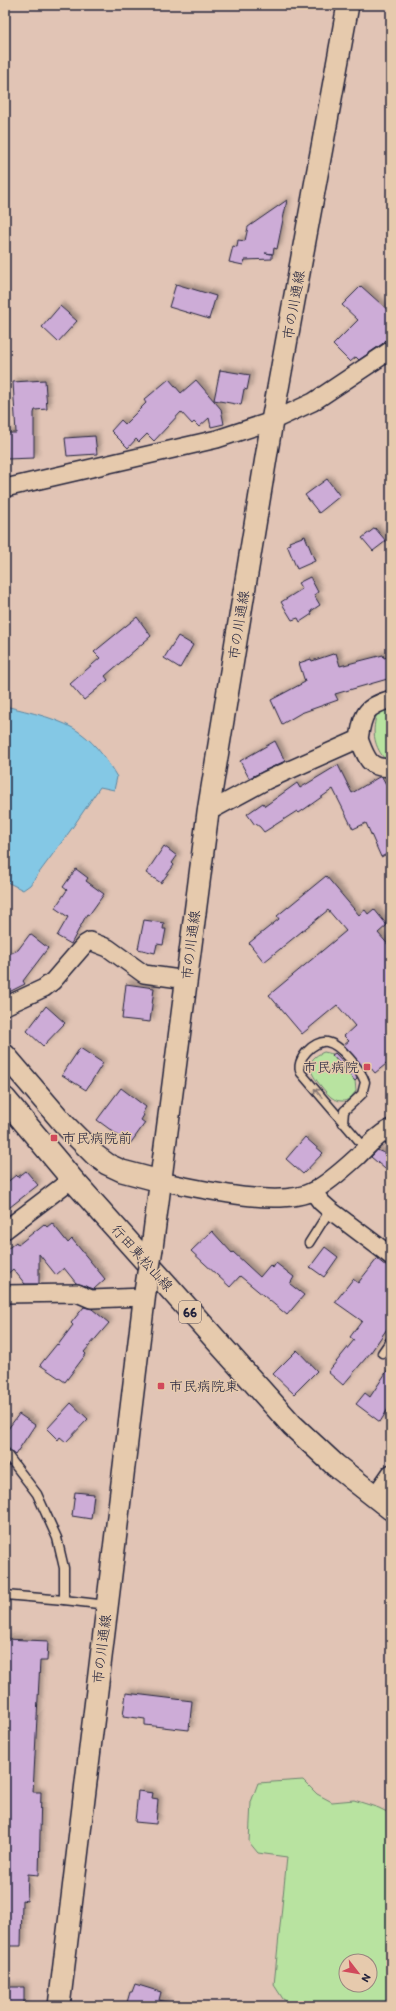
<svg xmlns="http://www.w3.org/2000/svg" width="396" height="2011" font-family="Itim,'Klee One',sans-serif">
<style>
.green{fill:#b8e3a0;stroke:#6d826e;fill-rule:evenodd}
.water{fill:#84c8e5;stroke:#5d86a1}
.building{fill:#cdacd7;stroke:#22223b;filter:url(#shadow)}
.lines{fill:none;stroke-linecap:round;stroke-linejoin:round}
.service-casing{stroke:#22223b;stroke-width:11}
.minor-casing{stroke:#22223b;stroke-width:20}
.tertiary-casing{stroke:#22223b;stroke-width:24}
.primary-casing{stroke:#22223b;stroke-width:25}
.service{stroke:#e6caad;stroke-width:8}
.minor{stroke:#e6caad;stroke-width:17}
.tertiary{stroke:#e6caad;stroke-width:21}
.primary{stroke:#e6caad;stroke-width:22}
.tertiary-bridge-casing{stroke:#22223b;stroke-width:24;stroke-linecap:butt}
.tertiary-bridge{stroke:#e6caad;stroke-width:21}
.oneway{stroke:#847674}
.poi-dot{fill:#d1495b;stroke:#e6caad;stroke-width:1.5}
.labels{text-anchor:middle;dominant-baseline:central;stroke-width:3;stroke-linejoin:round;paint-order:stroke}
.shield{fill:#e6caad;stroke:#5d545d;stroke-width:1}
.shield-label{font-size:13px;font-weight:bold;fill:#22223b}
.street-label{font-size:14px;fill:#22223b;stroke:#e6caad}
.poi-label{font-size:14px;fill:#22223b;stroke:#e6caad;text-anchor:start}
</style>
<defs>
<filter id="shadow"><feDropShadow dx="3.5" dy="-3.5" stdDeviation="2" flood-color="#0004"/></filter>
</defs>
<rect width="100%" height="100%" fill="#e1c4b5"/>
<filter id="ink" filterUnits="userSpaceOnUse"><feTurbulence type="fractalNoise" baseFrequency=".025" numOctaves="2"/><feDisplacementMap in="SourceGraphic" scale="8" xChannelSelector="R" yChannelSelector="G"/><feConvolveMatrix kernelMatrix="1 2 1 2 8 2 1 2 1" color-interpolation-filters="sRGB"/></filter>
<g filter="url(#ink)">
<g class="green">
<path d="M391,705V759L384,758C373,744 372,730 377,713Z"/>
<path d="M324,1052L333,1054L355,1080L356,1091C352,1096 348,1102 341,1101C332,1101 326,1092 321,1086C310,1073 303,1060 324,1052Z"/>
<path d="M303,1780L317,1794L332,1802L354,1800L379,1808L391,1814V2006H294L283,1999L274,1985L287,1857L258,1853L249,1842L251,1802L258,1783ZM346,1961H370V1985H346Z"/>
</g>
<path class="water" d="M5,706C29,712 63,719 82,734C97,745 108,762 117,777L114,790L100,787L70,831L30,885L23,890L5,881Z"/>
<g class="building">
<polygon points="287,200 277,249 274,248 273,254 265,253 272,254 272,259 245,260 243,265 229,262 233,246 237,247 238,240 245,241 248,227"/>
<polygon points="176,284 216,296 209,319 169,307"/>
<polygon points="361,286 391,313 391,335 382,344 359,360 356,357 350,362 333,345 358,320 342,305"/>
<polygon points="60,306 77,321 58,342 42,327"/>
<polygon points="220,370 250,375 247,390 244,389 241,405 214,400"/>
<polygon points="169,379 181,393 196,380 221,409 224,424 211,427 209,418 199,427 194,422 192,424 181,412 154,441 147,434 139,442 136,439 128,448 111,431 121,420 125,424 146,403 144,400"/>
<polygon points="45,380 47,409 35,410 34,413 34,458 7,459 6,433 16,433 13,382"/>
<polygon points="95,436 97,454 67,456 65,438"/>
<polygon points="327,479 340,496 319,513 305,495"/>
<polygon points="375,528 386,541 373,551 362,538"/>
<polygon points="305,536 315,561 297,569 287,545 290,544 289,542"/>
<polygon points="310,577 318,592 314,595 320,605 311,611 312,614 300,622 298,618 292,620 281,602 302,589 298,583"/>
<polygon points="137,617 151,636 105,676 108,680 84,700 70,684 100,658 94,652"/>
<polygon points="178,636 193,645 180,668 164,658"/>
<polygon points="336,653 340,666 383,655 384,658 391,656 391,678 335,694 338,700 301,713 282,724 271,700 305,682 299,663 311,659 312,661"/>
<polygon points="275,741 285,761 249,778 240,761"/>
<polygon points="338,765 352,793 379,777 382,777 391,793 391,852 381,857 366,823 353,829 333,789 299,813 297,811 264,832 260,827 256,824 255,825 247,814 263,803 265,806 297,783 300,788"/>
<polygon points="164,846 177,856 172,863 174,865 161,883 146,873"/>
<polygon points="76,869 88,878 86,881 104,894 89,915 87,914 71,944 57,936 68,917 55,908 67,890 63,887"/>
<polygon points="326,876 359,915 365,910 368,914 374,909 387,925 378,933 391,948 391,1060 375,1073 370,1067 366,1071 344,1045 349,1041 344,1036 355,1026 337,1005 302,1034 269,995 346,931 328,910 264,962 249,943 279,919 277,916"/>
<polygon points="144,920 164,923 163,929 166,929 163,945 157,944 155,953 138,949"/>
<polygon points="30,934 48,948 23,981 25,984 5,994 5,956 18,950"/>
<polygon points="126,984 154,988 150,1022 122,1019"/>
<polygon points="46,1006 65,1023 43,1046 27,1031"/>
<polygon points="80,1048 103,1063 86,1090 62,1075"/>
<polygon points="335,1053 355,1074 357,1079 355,1081 332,1055"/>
<polygon points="121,1088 146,1107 142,1114 144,1115 141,1120 145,1123 130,1144 97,1120"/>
<polygon points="305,1137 323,1153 303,1174 286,1159"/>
<polygon points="377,1150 391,1156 391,1174 371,1157"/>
<polygon points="26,1171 38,1185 5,1211 5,1184 16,1175 18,1177"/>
<polygon points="52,1223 68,1243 72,1239 105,1279 94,1289 76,1283 64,1268 56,1275 39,1254 39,1284 25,1284 13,1269 5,1276 5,1251 16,1242 18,1245 44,1224 47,1227"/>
<polygon points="212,1231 232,1253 233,1252 260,1277 270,1265 273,1268 276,1263 294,1277 290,1284 304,1295 287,1315 240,1276 230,1287 191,1251"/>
<polygon points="325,1247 338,1257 324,1277 310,1267"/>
<polygon points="377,1259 391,1270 391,1323 371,1352 343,1385 328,1372 354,1340 350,1337 362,1321 335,1302 353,1279 358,1283"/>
<polygon points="84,1307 92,1309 109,1323 84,1352 86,1354 65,1382 40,1365 57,1344 58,1345 73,1325 71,1323"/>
<polygon points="297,1350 317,1371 294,1394 273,1374"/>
<polygon points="391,1365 391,1404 380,1422 356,1404 365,1393 370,1397"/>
<polygon points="71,1403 88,1419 66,1442 60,1437 58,1440 47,1429"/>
<polygon points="19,1414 35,1425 15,1455 5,1447 5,1433"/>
<polygon points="75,1492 94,1494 91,1519 72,1516"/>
<polygon points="5,1639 48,1641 47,1661 40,1661 33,1792 41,1792 39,1875 28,1874 27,1901 22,1900 21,1946 5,1946"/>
<polygon points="126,1693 192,1701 189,1730 145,1725 145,1719 123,1716"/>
<polygon points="138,1791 153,1793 152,1798 158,1799 156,1824 135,1822"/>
<polygon points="135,1984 161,1992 159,2000 167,2002 166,2006 126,2006 130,1992 132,1992"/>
<polygon points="5,1987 24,1987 24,2006 5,2005"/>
</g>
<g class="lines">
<defs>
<g id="service">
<path d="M343,1123L344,1111L362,1094L365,1082C361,1070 340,1044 327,1042C314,1040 294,1060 301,1073L366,1149"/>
<polyline points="309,1243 330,1210"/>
<polyline points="382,1353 391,1340"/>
<polyline points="5,1452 37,1494 57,1538 64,1568 64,1600 107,1605"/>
<polyline points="5,1595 64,1600"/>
</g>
<g id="minor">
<polyline points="5,488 217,439 272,421 313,402 391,350"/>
<path d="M359,739C366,757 369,770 391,767"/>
<path d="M208,812L267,780L359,739C363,713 365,707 391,699"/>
<polyline points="5,1006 44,988 53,981 85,944 90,941 108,948 144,974 187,980"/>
<path d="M160,1181C197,1188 280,1209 313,1191C327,1184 345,1168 357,1157C367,1147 377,1135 391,1128"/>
<polyline points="313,1191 321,1202 330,1210 391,1256"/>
<polyline points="5,1230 72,1179"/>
<polyline points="5,1294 77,1293 91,1299 144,1297"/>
<polyline points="375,1496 391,1473"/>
</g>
<g id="tertiary">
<polyline points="5,1055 64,1124 95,1155 107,1164 122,1171 160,1181"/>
<polyline points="152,1248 208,812 272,421 348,5"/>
<polyline points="59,2006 145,1292"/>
</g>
<polyline id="primary" points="5,1099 72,1179 292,1425 335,1465 391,1509"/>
</defs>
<use href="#service" class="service-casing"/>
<use href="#minor" class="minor-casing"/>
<use href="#tertiary" class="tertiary-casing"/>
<use href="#primary" class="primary-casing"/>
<use href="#service" class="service"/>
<use href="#minor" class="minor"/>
<use href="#tertiary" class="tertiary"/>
<use href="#primary" class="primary"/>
<defs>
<polyline id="tertiary-bridge" points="145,1292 152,1248"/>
</defs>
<use href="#tertiary-bridge" class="tertiary-bridge-casing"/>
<use href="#tertiary-bridge" class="tertiary-bridge"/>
</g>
<defs><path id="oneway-shaft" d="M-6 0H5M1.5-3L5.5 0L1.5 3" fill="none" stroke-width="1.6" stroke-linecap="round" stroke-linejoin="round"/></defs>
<use class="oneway" href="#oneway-shaft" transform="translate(318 1093) rotate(-130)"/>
</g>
<g class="poi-dot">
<rect x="363" y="1063" width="8" height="8" rx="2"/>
<rect x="50" y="1134" width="8" height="8" rx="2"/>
<rect x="157" y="1382" width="8" height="8" rx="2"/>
</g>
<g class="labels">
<rect class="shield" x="179" y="1301" width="22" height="22" rx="3"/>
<g class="shield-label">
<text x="190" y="1312">66</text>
</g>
<g class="street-label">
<text transform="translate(294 305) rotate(-80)">市の川通線</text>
<text transform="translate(239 625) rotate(-81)">市の川通線</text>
<text transform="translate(191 945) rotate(-83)">市の川通線</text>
<text transform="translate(142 1258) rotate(48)">行田東松山線</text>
<text transform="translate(102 1649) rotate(-83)">市の川通線</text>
</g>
<g class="poi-label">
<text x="359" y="1067" text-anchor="end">市民病院</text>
<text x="62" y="1138">市民病院前</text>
<text x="169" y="1386">市民病院東</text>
</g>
</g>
<rect width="396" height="2011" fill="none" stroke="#e6caad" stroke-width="20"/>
<rect x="10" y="10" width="376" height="1991" fill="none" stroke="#22223b" stroke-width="1.5" filter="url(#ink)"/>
<g transform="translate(358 1973) rotate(121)"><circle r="19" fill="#e6caad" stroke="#98877f"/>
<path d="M0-3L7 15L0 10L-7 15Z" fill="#d1495b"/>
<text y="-6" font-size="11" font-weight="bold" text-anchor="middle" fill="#22223b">N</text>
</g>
</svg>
